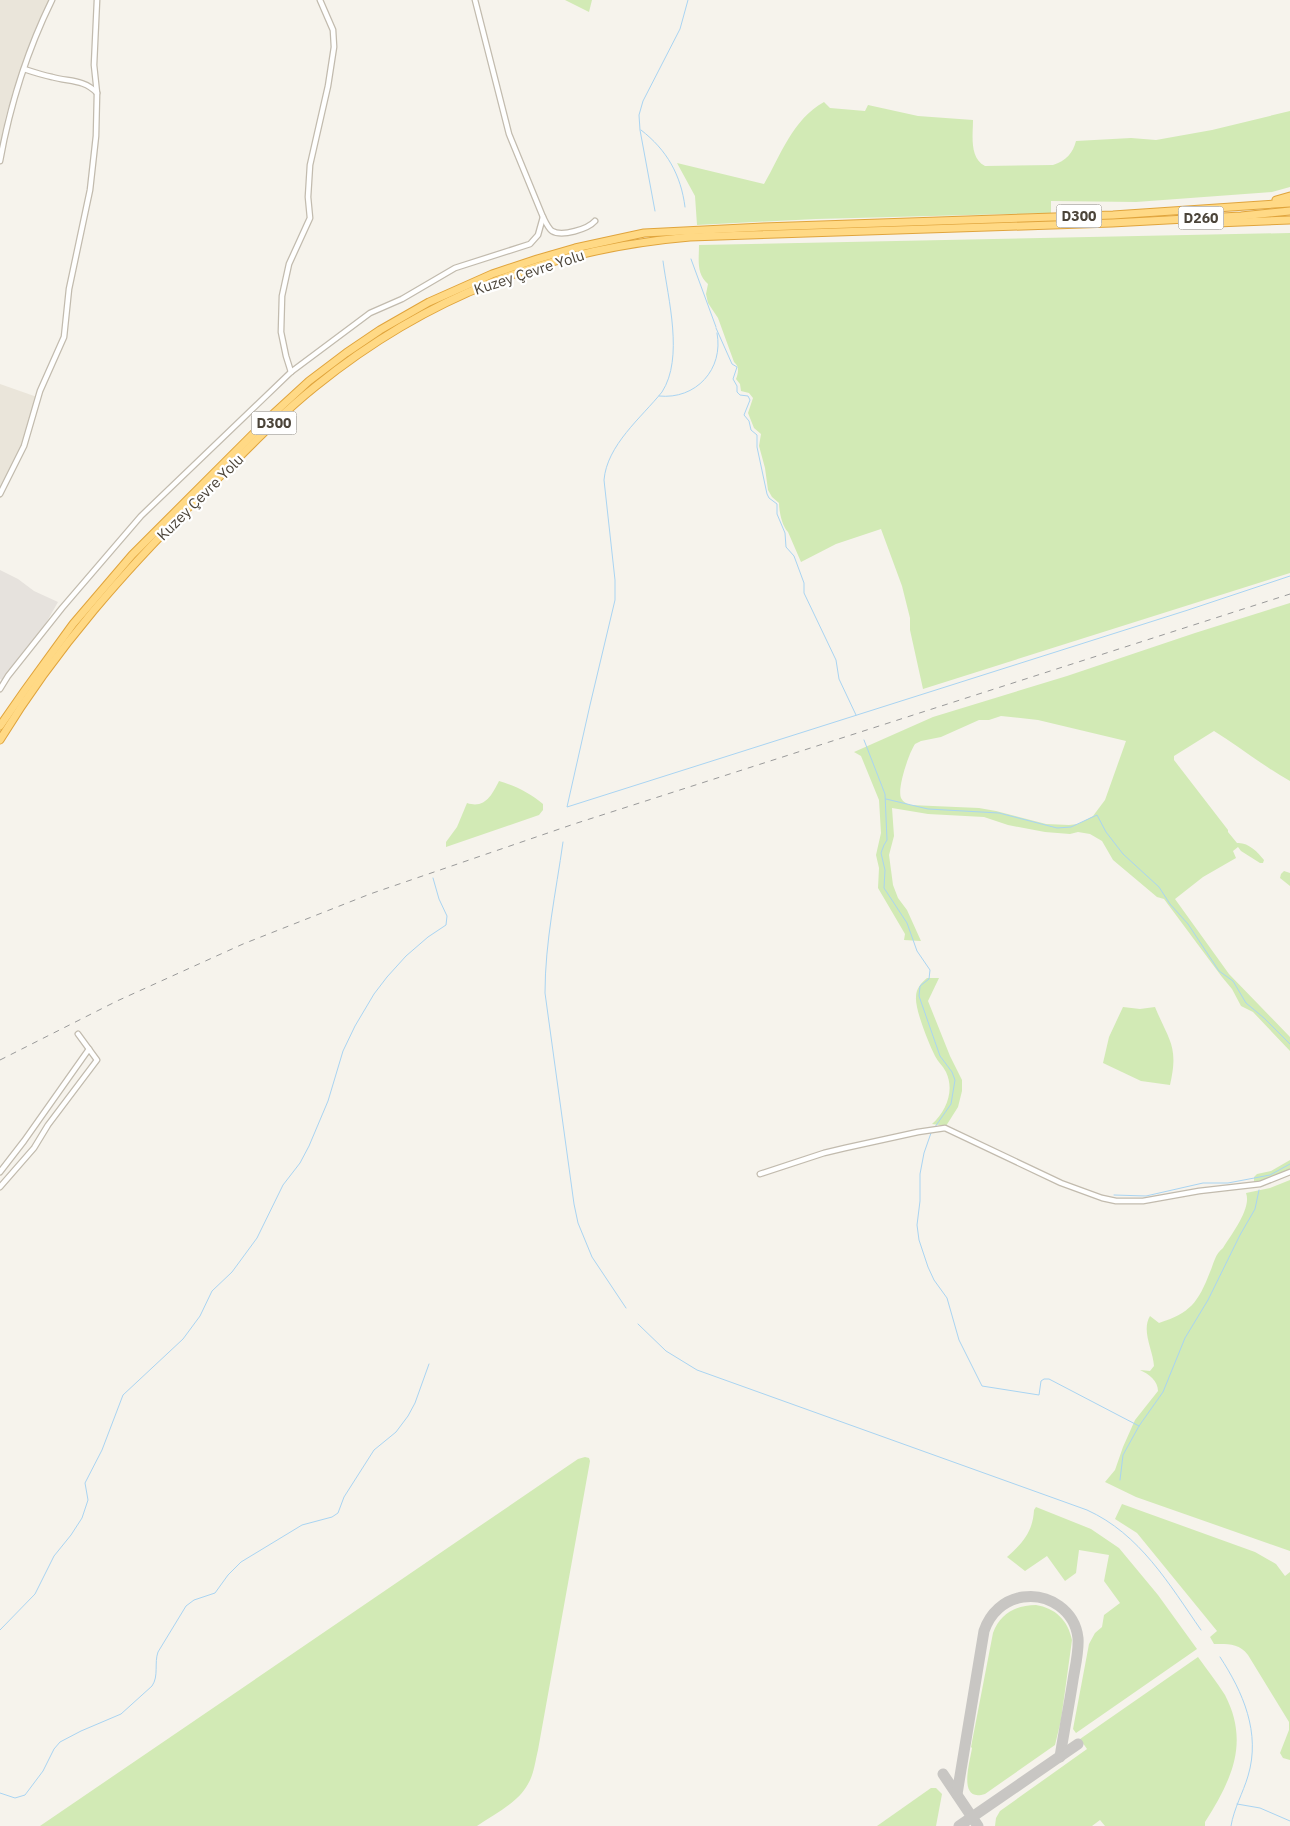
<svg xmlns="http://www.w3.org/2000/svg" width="1290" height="1826" font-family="'IBM Plex Sans',sans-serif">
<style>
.residential{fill:#eae5da}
.industrial{fill:#e6e2dd}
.green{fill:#d2eab5;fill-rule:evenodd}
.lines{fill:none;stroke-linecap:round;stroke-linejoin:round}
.stream{stroke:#a9d4f2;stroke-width:1}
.taxiway{stroke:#c8c6c3;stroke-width:11}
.minor-casing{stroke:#c2bbae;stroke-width:7}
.trunk-casing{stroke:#e0a43c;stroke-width:9}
.minor{stroke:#fff;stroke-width:4.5}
.trunk{stroke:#ffd985;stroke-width:7}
.rail{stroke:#9a9a9a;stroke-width:1;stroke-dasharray:6 6;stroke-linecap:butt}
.labels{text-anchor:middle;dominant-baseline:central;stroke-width:4.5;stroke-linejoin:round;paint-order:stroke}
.shield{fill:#fff;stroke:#817c74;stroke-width:1}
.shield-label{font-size:14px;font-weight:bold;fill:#4b4439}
.street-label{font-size:15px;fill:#4b4439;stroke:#fff}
</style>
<rect width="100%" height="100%" fill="#f6f3ec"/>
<g class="residential">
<polygon points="0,0 49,0 15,85 5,119 0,147"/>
<polygon points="0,384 37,397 22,451 0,493"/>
</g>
<polygon class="industrial" points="0,570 18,579 34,591 58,602 34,644 2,680 0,679"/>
<g class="green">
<polygon points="565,0 592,0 589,12"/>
<path d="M824,102L830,108L865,111L868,105L918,116L973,120C973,135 969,158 985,166L1053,165C1066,161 1073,153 1076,141L1131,138L1156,140L1212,130L1290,111V187L1272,192L1136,202L1051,201V213L816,219L697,225L695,196L677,163L764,184C781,155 792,120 824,102Z"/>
<path d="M1290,233V573L923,689L910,630V618L902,586L881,529L836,544L801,562L788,532C782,526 779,511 779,503L772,497L768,490L765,468L759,446L761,434L754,428L748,413L753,398L749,393L741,391L740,384L736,379C738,373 740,367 734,362L718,318L708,303L706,294L708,284C696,274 699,259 699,245Z"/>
<path d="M1290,603V781C1263,766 1240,747 1214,731L1174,756V760L1228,830V832L1237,843C1248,842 1258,852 1264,860L1263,863H1260L1241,851L1238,847L1233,851L1236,858L1203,877L1175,899L1229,974L1290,1037V1051L1253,1012L1241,1006L1232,989L1222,977L1164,899L1157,897L1113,860L1102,841L1090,834L1078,832L1070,834L1045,832L1008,825L984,817L928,814L892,808L894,836L889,855L893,885L898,898L907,910L921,941L904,940L905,934L878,888L879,868L876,855L881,833L879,800L861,756L854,752L933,717L1067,676L1195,633ZM1001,716L1038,720L1126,741L1105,800L1093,816L1078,824L1069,825L1046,824L996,811L979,808L910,805C906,803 903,802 901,798C897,788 909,753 915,744L921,741L941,737L979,720H989Z"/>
<path d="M499,781C516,786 530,793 543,804V810L539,815L446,847V842L457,827L467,803C485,809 492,795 499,781Z"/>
<polygon points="1284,871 1290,873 1290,886 1280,878 1281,874"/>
<path d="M927,978H939L928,1001L950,1056L962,1080V1091L958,1107L946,1126L932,1124C946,1111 955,1091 946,1072C943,1066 938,1062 935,1056C929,1044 915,1010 916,997C916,989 921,983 927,978Z"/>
<path d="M1123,1007L1140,1009L1155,1007C1169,1041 1179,1046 1170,1085L1141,1081L1103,1063L1109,1037Z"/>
<polygon points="1290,1160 1290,1173 1273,1180 1254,1182 1254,1177 1257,1174 1271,1171"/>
<path d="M1290,1180V1551L1136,1497L1105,1482L1115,1470L1123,1447L1135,1420L1158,1391C1158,1381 1149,1374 1140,1370L1150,1371L1154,1366C1153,1350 1141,1331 1150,1316L1159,1323C1190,1313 1198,1303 1210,1272C1214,1263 1215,1254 1223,1248C1231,1235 1252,1208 1246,1193L1270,1188Z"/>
<path d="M585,1457L589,1458L590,1461L538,1750C535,1762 534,1774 528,1784C518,1803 494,1814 477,1826H40L578,1459Z"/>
<path d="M1122,1504L1255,1552L1276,1564L1285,1576L1290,1572V1760L1283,1758L1280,1753L1289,1730V1722L1248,1655C1239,1643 1228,1644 1214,1644L1210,1637L1217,1631L1137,1533L1115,1519Z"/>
<path d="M1036,1507L1091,1529L1119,1548L1158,1595L1197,1649L1076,1733L1073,1729L1089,1644L1095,1633L1102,1627L1104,1615L1120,1603L1104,1581L1109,1555L1079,1550L1076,1573L1065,1581L1047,1556L1025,1571L1007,1557C1023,1543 1033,1531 1034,1510Z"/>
<path d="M1036,1605C1055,1608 1068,1620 1072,1640L1061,1720L1055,1745L985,1794C957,1803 970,1762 972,1748L971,1747L993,1633C1000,1614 1016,1605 1036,1605Z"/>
<path d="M1198,1657C1207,1670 1217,1682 1225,1695C1250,1743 1231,1781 1205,1822V1826H1105L1100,1820L1092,1826H995L996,1818L1000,1811L1087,1749L1080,1739Z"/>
<polygon points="931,1788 936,1788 942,1794 936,1826 877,1826"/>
</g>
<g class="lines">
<g class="stream">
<path d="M641,130C667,150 681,175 685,207"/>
<polyline points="655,211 640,130 639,115 643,101 680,29 688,0"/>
<polyline points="691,259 716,327"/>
<path d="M663,261C668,299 684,358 662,392C641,418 607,445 604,480L615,580V600L590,705L567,807L1188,610L1290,576"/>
<polyline points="716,328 732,364 737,367 733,379 737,386 737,392 740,395 748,396 750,400 744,415 749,421 751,430 757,435 757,447 767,494 769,498 777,504 777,514 785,533 786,547 794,556 804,583 804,593 836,660 839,679 856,715"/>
<path d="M659,396C696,400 724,369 717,333"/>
<polyline points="864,740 885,794 887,840 884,845 881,853 885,870 884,888 907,923 917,951 930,970 929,979 920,986 919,996 940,1056 952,1072 955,1080 951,1104 935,1127"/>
<polyline points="886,799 928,809 999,813 1057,828 1071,827 1097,815 1106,832 1123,854 1159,887 1170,904 1188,924 1219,971 1233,981 1246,1003 1264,1018 1290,1044"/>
<path d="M563,842C556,892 545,942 545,993L574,1204L578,1223L592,1257L626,1308"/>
<polyline points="931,1133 924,1153 920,1174 920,1201 917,1225 919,1240 928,1267 934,1280 947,1298 959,1340 982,1386 1039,1395 1041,1381 1044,1379 1049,1379 1139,1426"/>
<polyline points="1114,1195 1146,1196 1203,1183 1228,1183 1270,1175 1290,1164"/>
<path d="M638,1324L666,1351L697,1370L1087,1510C1140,1534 1169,1584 1201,1630"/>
<polyline points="1120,1480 1123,1455 1139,1426 1163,1392 1185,1338 1208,1300 1240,1235 1255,1209 1259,1190"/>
<polyline points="0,1630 35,1594 54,1556 71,1535 82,1518 88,1500 85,1483 102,1450 123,1395 183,1339 200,1316 212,1291 232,1272 257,1238 283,1185 300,1163 309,1146 328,1101 343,1051 355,1026 374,994 387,977 406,956 428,937 446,925 447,916 439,899 433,878"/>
<path d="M1220,1657C1243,1692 1261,1733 1248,1776C1243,1793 1234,1808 1231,1826"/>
<path d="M0,1793L15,1798L25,1795L43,1771L54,1749L60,1742L81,1731L121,1714L152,1686C159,1676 154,1663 158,1652L186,1606L194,1600L215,1593L228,1575L241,1562L302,1525L332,1517L338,1513L344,1497L374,1450L396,1432L408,1416L415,1403L429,1364"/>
<polyline points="1237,1804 1260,1808 1290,1821"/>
</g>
<g class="taxiway">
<polyline points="943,1774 978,1826"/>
<path d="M957,1794L984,1631C990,1613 1004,1600 1023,1597C1049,1593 1075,1611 1078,1638C1079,1652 1075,1667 1073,1680C1069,1706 1064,1731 1060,1757"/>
<polyline points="959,1826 1078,1744"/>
</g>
<defs>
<g id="minor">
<path d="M475,0L509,134L543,217C545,221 548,228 552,231C562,237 588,229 595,221"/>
<path d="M24,69C33,72 42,75 52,77C69,82 84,79 97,93"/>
<path d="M0,161C10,105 27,51 52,0"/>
<polyline points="291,372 286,356 281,332 282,296 289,264 310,218 308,197 310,165 328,86 334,47 333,30 320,0"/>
<polyline points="0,494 24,446 40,391 64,337 69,289 90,190 96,136 97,93 94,65 97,0"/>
<polyline points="0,689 8,676 62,608 141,516 291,372 370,313 402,299 455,268 530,244 538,235 543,217"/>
<polyline points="0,1172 24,1141 89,1049"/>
<polyline points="760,1174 824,1153 845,1148 918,1132 945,1128 1061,1183 1102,1198 1116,1201 1143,1201 1199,1191 1260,1184 1290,1172"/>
<polyline points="0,1187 34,1148 48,1125 97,1060 78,1034"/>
</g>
<g id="trunk">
<polyline points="1276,200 1290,196"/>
<polyline points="1192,224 1290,220"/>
<polyline points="0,726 25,690 73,624 132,555 273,414 309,381 346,353 380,330 429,302 492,274 537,259 575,248 644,233 763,227 1113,215 1290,203"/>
<path d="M0,740C56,648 127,568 203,493C240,457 276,418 316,386C426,297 549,249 690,237L1112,223L1241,216L1290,211"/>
</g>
</defs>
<use href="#minor" class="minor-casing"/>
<use href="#trunk" class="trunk-casing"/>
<use href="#minor" class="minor"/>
<use href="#trunk" class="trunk"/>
<polyline class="rail" points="0,1060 117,1001 243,944 370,894 574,824 1290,594"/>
</g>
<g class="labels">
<g class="shield">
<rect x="1056.5" y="204.5" width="45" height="23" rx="4"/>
<rect x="1178.5" y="206.5" width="45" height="23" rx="4"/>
<rect x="251.5" y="411.5" width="45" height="23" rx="4"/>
</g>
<g class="shield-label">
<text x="1079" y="216">D300</text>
<text x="1201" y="218">D260</text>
<text x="274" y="423">D300</text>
</g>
<g class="street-label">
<text transform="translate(529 272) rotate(-18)">Kuzey Çevre Yolu</text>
<text transform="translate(200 497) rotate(-45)">Kuzey Çevre Yolu</text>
</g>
</g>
</svg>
